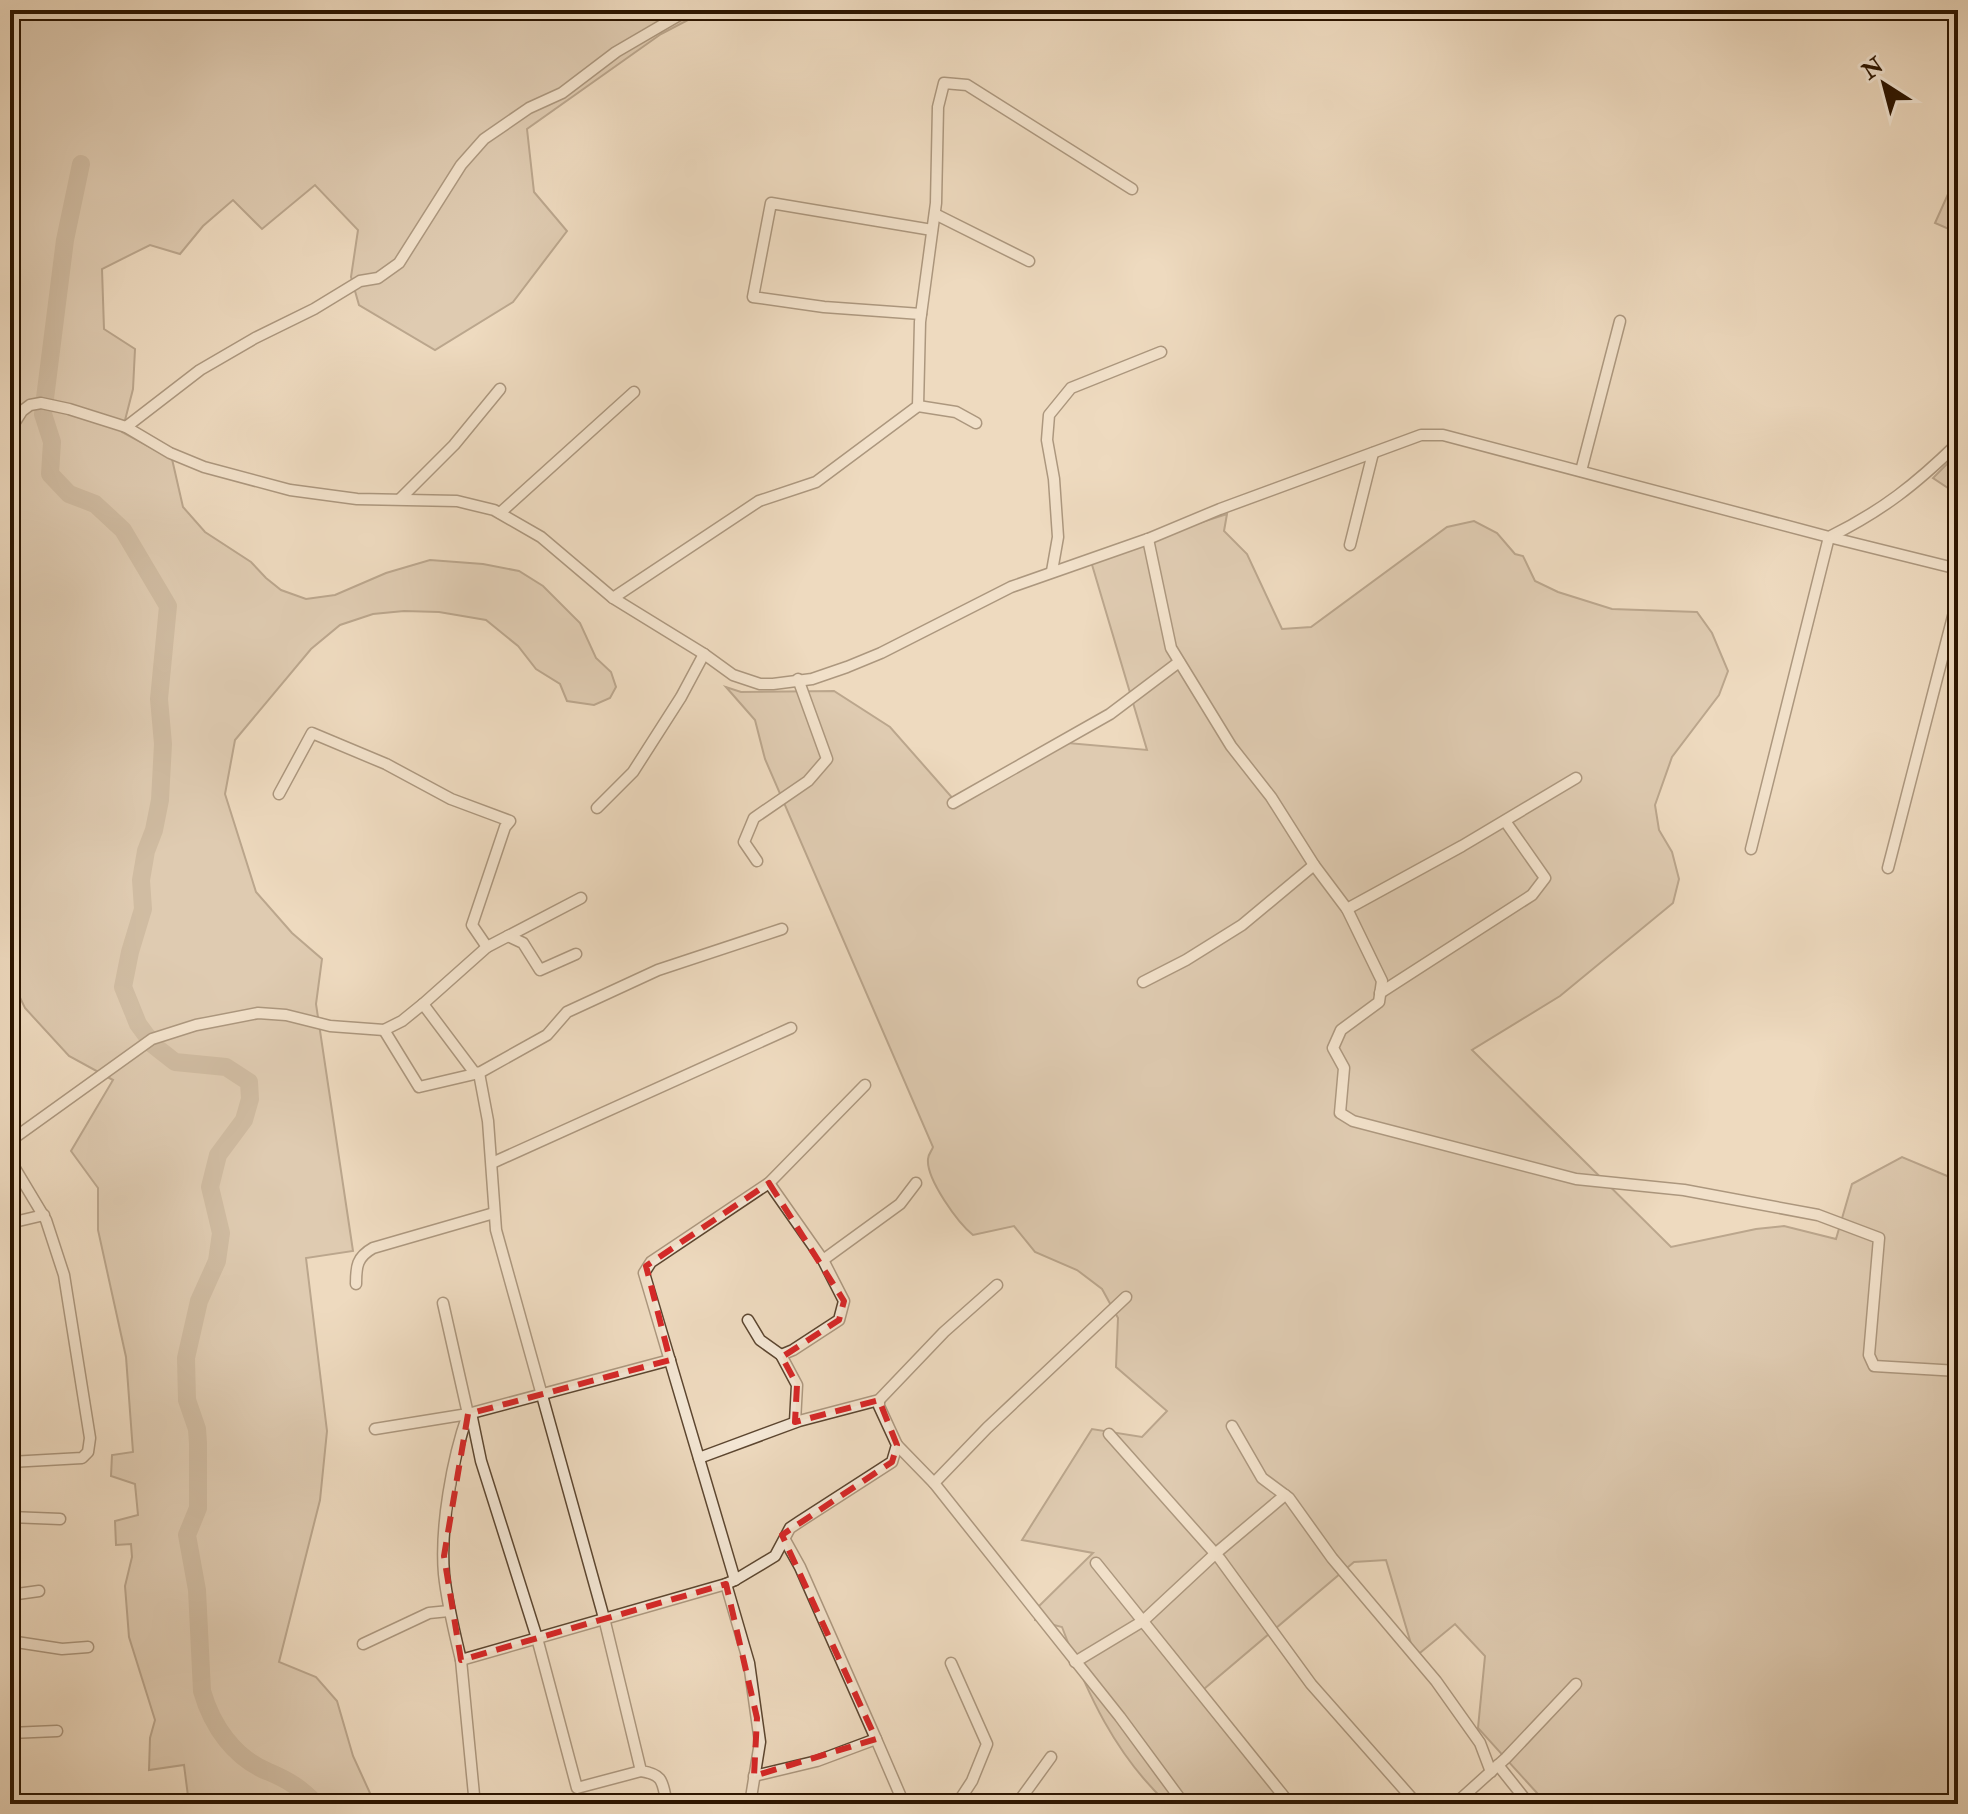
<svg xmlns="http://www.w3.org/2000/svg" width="1968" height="1814" font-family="'IM FELL Double Pica',serif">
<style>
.green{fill:#cdb99f;stroke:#7c6750;stroke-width:2}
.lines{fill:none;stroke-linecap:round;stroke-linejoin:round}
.river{stroke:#ac977e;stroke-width:18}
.minor-casing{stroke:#5c4630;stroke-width:13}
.minor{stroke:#f4e7d5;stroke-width:10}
.marked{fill:none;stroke:#d62828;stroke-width:6;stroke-dasharray:16 10;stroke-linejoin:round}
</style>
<rect width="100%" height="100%" fill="#eedabf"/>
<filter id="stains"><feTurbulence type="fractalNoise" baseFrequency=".0025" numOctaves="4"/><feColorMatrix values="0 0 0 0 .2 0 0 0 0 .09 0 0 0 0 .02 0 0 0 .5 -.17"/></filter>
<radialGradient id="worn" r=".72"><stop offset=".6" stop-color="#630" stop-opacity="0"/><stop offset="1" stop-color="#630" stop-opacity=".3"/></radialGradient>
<g class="green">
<polygon points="10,10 707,10 661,34 527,129 534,192 567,231 513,302 435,350 359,305 351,277 358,230 315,185 262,229 233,200 203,226 180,254 150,245 102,269 104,329 135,349 133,389 122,432 172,459 183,507 205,532 251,562 266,578 281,590 306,599 335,595 386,573 430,560 483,564 519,571 543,586 580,623 596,658 611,672 616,687 610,698 594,705 567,701 560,684 536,669 518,646 486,620 439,612 404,611 373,614 340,625 311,649 235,740 225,794 256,892 292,933 322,959 316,1004 353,1251 306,1258 327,1431 320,1500 279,1662 316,1677 337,1701 353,1756 375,1804 189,1804 184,1765 149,1770 150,1738 155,1720 129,1637 125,1586 132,1557 131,1544 116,1545 115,1521 138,1515 135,1484 111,1476 112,1455 133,1452 126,1357 98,1230 98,1188 71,1151 113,1080 69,1056 25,1008 10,977"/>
<polygon points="1958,172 1958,233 1935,223"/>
<polygon points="1958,453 1958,492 1954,492 1933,478"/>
<path d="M1227,514L1224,531L1247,554L1282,629L1311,627L1447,527L1474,521L1497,533L1515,554L1523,556L1535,581L1558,592L1612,609L1697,612L1712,633L1728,671L1719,695L1672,757L1655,805L1659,830L1672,852L1679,879L1673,903L1560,996L1472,1050L1671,1247L1756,1229L1784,1226L1836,1239L1852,1184L1902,1157L1952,1178L1958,1173V1804H1547L1478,1728L1485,1656L1455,1624L1415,1657L1386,1560L1354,1562L1204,1689L1222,1723L1292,1804H1168C1115,1755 1087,1693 1062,1627L1035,1620V1610L1093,1553L1022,1540L1092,1429L1142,1437L1167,1411L1116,1367L1118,1318L1102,1289L1077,1270L1035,1252L1014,1226L973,1235C958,1223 926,1179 928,1159C928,1154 932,1151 933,1147L765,759L755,720L726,687L741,692L834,691L890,727L955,801L1056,742L1147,750L1090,558Z"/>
</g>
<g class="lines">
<g class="river">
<polyline points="81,164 65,240 43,414 52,442 50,474 69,494 95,504 123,530 168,606 159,699 163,744 160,800 154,830 146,851 141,880 143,909 130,952 123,987 138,1024 149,1039"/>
<path d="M152,1044L175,1062L226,1067L249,1082L250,1099L244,1120L218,1155L210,1187L221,1233L217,1261L199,1301L186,1358L187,1400L197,1429L198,1443V1508L187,1535L197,1590L202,1691C212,1726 234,1758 269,1772C288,1780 301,1788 316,1804"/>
</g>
<defs>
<g id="minor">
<polyline points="1560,10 1562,11"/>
<polyline points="1944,10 1958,18"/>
<polyline points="935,214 1029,261"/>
<polyline points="921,314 824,307 753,297 771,203 932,230"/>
<polyline points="918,406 956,412 976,423"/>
<polyline points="126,427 200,370 255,338 314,309 360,281 378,278 399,263 461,165 484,139 529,108 562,93 616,52 688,10"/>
<path d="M10,430L22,411L30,405L41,403L69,409L126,427L170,453L204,467L290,490L357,499L457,501L494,510L541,537L613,598L704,654L733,675L760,684H773L812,679L847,667L881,653L1011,587L1148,539L1220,509L1421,435H1443L1829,537C1882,511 1916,484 1958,443"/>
<polyline points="1581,471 1620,321"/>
<polyline points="400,499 454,445 500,389"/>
<polyline points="500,513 634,392"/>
<polyline points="1148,539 1171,648 1231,746 1271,797 1314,865 1347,909 1382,981 1379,1002 1341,1030 1333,1048 1344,1068 1340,1113 1353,1121 1576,1179 1684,1190 1818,1215 1879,1238 1869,1355 1874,1366 1958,1371"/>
<polyline points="1350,545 1373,453"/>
<polyline points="1052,571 1058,537 1054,479 1047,440 1049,415 1071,388 1161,352"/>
<polyline points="613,598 759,501 816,482 918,406 920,322 936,203 938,107 944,83 967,85 1132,189"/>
<polyline points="279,794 312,733 386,764 451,799 510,821 505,827 472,925 487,947"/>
<polyline points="953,803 1110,714 1179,662"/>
<polyline points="597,808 633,772 681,697 704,654"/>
<polyline points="1751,849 1829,537 1958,569"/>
<polyline points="757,861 744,842 754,818 808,781 827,759 798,679"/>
<polyline points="1888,868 1958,597"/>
<polyline points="1347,909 1462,846 1576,778"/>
<polyline points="508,936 523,943 540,970 576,954"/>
<polyline points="1143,982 1186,960 1242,925 1314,865"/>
<polyline points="1380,993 1532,895 1545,878 1505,821"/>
<path d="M423,1004L474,1072L479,1073L488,1121L496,1230L604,1618L641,1771C665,1775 662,1783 667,1804"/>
<polyline points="384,1030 419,1087 479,1073 547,1035 567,1012 658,970 782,929"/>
<polyline points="10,1141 152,1039 196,1025 258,1013 286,1015 330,1026 384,1030 402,1021 423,1004 487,947 581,898"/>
<polyline points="10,1160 46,1220 64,1275 90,1438 88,1452 82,1458 10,1462"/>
<polyline points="492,1163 791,1028"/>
<polyline points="769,1183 823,1260 844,1301 839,1320 793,1350 781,1355"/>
<polyline points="10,1223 44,1215"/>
<polyline points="823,1260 900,1204 916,1183"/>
<path d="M356,1284C356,1266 357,1257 373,1248L494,1213"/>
<polyline points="1126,1297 987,1428 934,1483 1120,1717 1184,1804"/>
<polyline points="748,1320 760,1340 781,1355 797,1385 795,1422"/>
<path d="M670,1360L468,1414C452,1459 440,1527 444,1574C447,1603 454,1631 461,1660L726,1584"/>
<polyline points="471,1413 481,1461 537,1638 577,1788 641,1771"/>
<polyline points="1232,1426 1262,1478 1289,1498 1332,1558 1436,1681 1480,1743 1491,1772"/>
<polyline points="375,1429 468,1414 443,1303"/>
<polyline points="1109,1434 1220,1559 1311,1684 1417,1804"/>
<polyline points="897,1445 934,1483"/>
<polyline points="699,1458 799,1421 879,1400 944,1332 997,1285"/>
<polyline points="10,1517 60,1519"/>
<polyline points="1096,1563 1290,1804"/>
<polyline points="735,1580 775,1556 790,1528 799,1522 892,1462 897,1445 879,1406 879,1400"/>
<polyline points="10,1595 39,1591"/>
<polyline points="10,1641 62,1649 88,1647"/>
<polyline points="363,1644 429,1613 449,1611"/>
<polyline points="461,1660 474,1795 479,1804"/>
<polyline points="1075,1662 1143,1621 1215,1554 1285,1495"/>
<polyline points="951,1663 987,1744 972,1781 957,1804"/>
<polyline points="10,1733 57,1731"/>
<polyline points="876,1739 904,1804"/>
<polyline points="1498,1765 1529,1804"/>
<polyline points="754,1776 817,1761 876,1739 800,1567 785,1540"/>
<polyline points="750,1804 760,1742 749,1663 726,1584 735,1580 644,1273 651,1262 769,1183 865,1085"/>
<polyline points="1017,1804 1051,1757"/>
<polyline points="1455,1804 1506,1758 1576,1684"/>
</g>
</defs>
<use href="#minor" class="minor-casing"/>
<use href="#minor" class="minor"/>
</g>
<path d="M0 0H1968V1814H0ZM769,1183L844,1301L839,1320L782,1357L797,1385L795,1422L879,1400L897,1445L892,1462L782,1535L876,1739L754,1776L757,1718L726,1584L461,1660L444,1556L468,1414L670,1360L646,1266Z" fill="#eedabf" fill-opacity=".55" fill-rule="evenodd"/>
<path class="marked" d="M769,1183L844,1301L839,1320L782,1357L797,1385L795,1422L879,1400L897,1445L892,1462L782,1535L876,1739L754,1776L757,1718L726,1584L461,1660L444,1556L468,1414L670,1360L646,1266Z"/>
<rect width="1968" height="1814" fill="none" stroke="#eedabf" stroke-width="40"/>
<rect x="12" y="12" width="1944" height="1790" fill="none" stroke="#2c1500" stroke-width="4"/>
<rect x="20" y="20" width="1928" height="1774" fill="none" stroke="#2c1500" stroke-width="2"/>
<g transform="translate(1884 84) rotate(324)" stroke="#f4e7d5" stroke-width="6" paint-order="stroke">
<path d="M0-6L14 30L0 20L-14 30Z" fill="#2c1500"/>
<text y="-12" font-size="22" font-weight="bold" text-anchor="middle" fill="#2c1500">N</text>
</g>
<rect width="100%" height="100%" filter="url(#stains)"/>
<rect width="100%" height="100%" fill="url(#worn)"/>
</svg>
